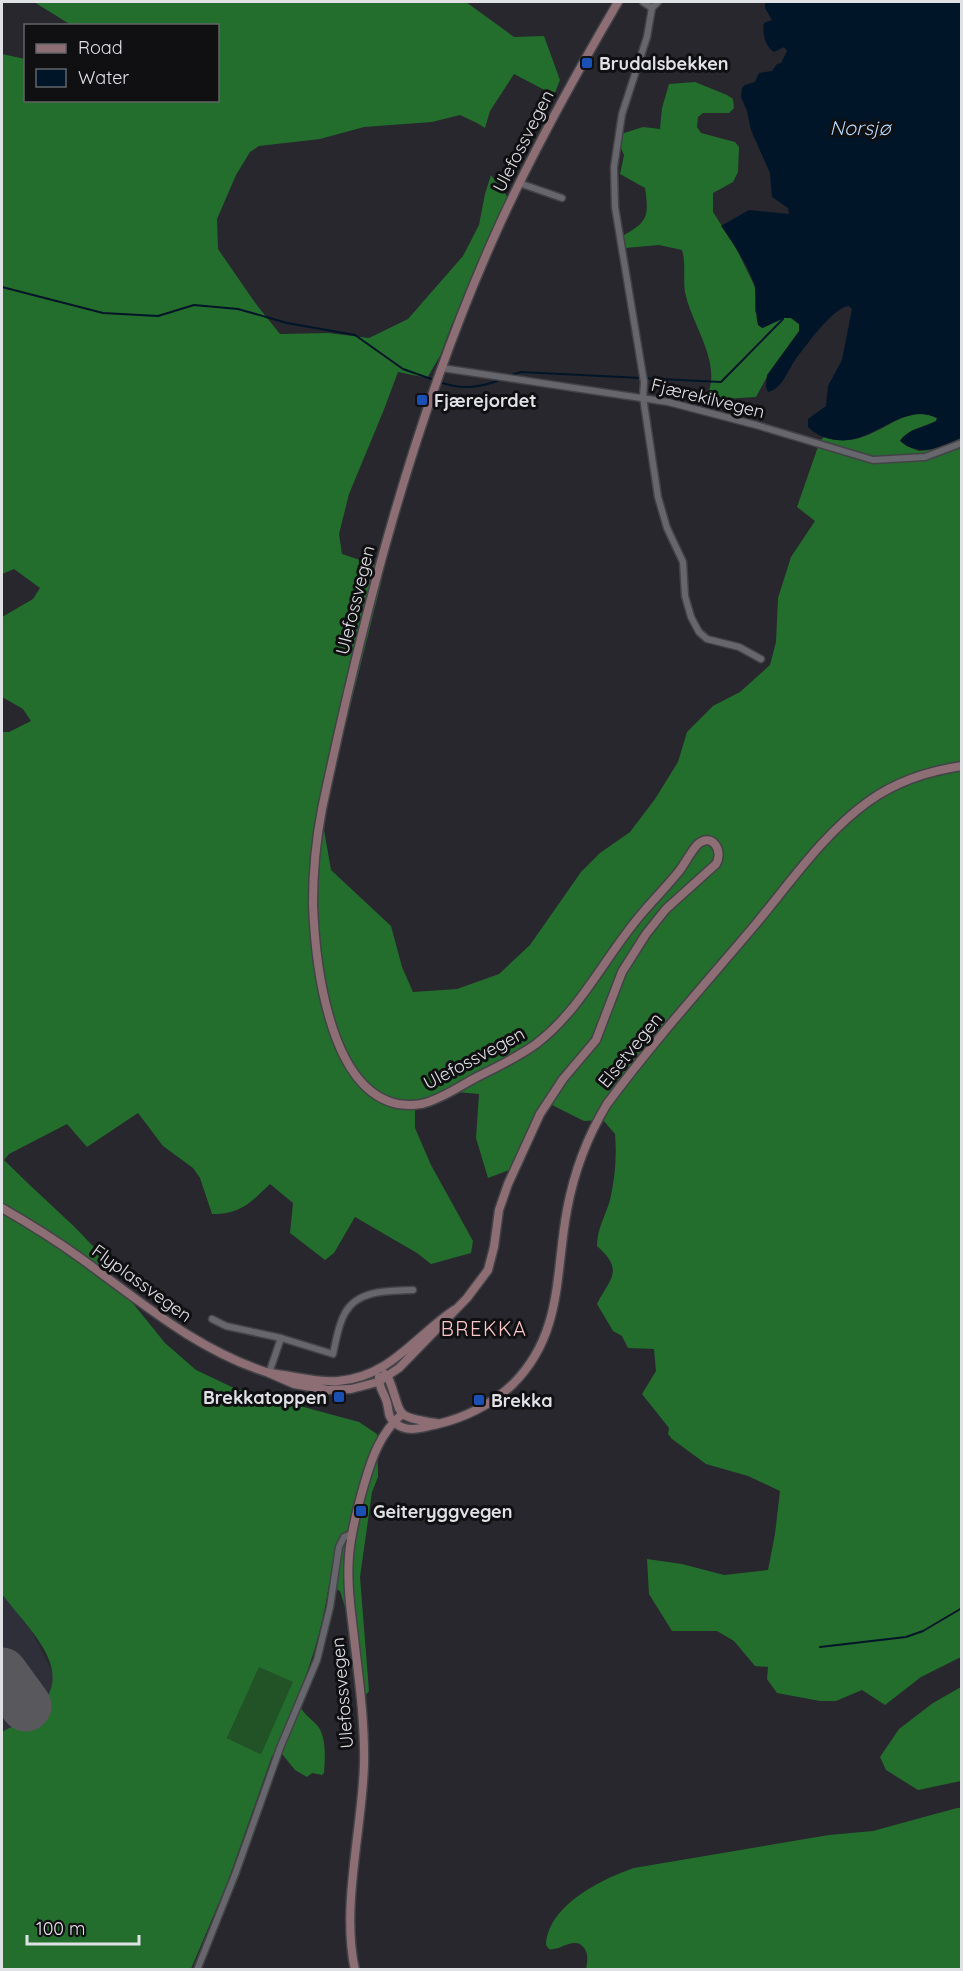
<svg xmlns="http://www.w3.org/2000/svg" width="963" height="1971" font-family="Quicksand,sans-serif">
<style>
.built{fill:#2f2f3a}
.green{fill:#215327}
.forest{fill:#236e2d;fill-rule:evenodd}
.water{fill:#011529}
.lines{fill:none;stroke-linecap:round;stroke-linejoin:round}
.stream{stroke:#011529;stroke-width:2}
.taxiway{stroke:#58585d;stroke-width:20}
.runway{stroke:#58585d;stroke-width:51}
.street-casing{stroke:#424247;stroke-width:9}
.secondary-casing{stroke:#424247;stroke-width:11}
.street{stroke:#66666c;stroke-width:6}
.secondary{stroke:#8c6e74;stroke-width:8}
.transit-dot{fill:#1a4fb4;stroke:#101013;stroke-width:2}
.labels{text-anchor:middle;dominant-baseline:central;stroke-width:6;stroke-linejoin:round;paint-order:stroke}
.poi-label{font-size:18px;font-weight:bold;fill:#e0e1e4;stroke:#101013;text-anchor:start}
.street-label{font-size:18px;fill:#e0e1e4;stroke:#101013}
.water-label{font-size:20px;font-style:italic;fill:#b5d7fa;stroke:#101013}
.neighbourhood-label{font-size:20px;letter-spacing:1.5px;fill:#fac6c8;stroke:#101013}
</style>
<rect width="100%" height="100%" fill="#27272d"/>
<polygon class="built" points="2,1594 32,1632 59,1685 2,1755"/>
<polygon class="green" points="259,1666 294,1682 261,1754 227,1738"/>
<g class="forest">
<path d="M34,2H466L514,37L544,36L560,80L554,95L514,74L490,111L485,128L477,123L460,115L432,122L364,127L320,139L259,146L250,152L236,175L217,219L218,249L256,304L280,334L328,333L369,338L408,319L463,256L479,225L485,194L491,175L509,199L499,215L500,223L466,302L452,324L440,356L427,378L398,372L383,412L349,494L339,534L342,554L375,565L382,579L330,787L324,830L331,870L391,926L402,967L413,992L457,989L499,974L530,945L581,872L600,853L630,832L655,799L678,762L687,732L713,706L740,692L770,665L776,642L778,598L791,557L815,521L797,507L820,441L824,437C873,454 899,399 937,418L936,421L911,431L905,445L919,451L938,449L961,438V1657L921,1677L885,1705L862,1690L836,1701H820L777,1693L767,1679L768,1667L755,1666L734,1641L717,1631H672L649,1594L647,1559L682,1564L724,1575L768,1570L775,1534L780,1491L748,1476L706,1464L672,1439L668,1434L669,1428L642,1394L656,1371L654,1349L628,1348L622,1336L613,1331L597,1304C610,1278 625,1271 597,1246C597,1229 605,1217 610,1200C615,1178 617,1157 615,1134L603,1120L584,1121L552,1105L537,1120L512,1169L488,1178L476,1138L479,1094L456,1092L415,1106V1128L431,1165L473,1241L471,1253L431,1264L417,1253L355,1217L334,1253L325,1260L290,1233L293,1203L270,1184C250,1203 241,1214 212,1214L200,1178L193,1168L163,1146L138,1113L87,1147L67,1124L9,1154L4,1160C24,1180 45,1199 65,1218C81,1232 93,1248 109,1261L110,1275L165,1343L196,1370L234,1388L359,1422L377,1434L378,1477L372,1492L360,1577L369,1691L357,1706L345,1607L340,1591L329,1585C324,1616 317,1645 306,1675C303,1683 298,1693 299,1702C301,1712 309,1717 316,1724C327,1735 325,1758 324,1773L322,1775L312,1773L307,1777L295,1770L282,1754L276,1753L272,1756L228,1881L191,1969H2V1732C11,1727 22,1722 30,1715C84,1675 28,1630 2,1594V732H9L31,721L23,709L2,697V617L33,599L40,588L14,569L2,574V54L25,59L26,100H218V26L71,25ZM259,1667L293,1682L261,1754L227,1738Z"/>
<path d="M695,82L727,95L733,99L734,108L729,113H703L698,117L697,127L701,133L735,142L739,147L738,172L733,182L713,193V212L736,248L755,287V311L763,328L784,318H791L799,324L800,331L768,375L756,397L705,400C725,365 692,327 685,292C683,279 686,263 682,250L659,245L625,248L617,239C646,223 650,220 645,188L620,174L624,155L621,148V134L643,127L660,129L662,108L669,84Z"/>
<polygon points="961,1687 961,1781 918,1790 886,1770 880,1757 899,1729 933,1703"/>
<path d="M957,1808H962L961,1969H586C588,1959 589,1951 580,1944C568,1940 560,1951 549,1949L546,1945C548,1905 602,1879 634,1868L829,1835L873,1831Z"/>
</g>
<path class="water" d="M765,2H961V438C940,447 920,458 900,441C908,428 925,428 936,421L937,418C902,401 873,445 837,440C826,439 816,435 808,427V419L826,406L828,386L842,360L852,309L849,306C832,308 806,346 795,360C788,370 782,389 768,392L766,387L767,375L799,331V324L791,318H784L762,328L758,325C755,312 757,300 755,288C752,271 731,240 721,226L749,210L789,214L788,208L772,197L770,173L751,130L747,111L741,97L742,88L745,85L755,82L759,73L772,71L777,64L781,63L787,51L784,47L774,52C765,46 762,33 764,23L772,20L765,8Z"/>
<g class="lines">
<g class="stream">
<polyline points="2,287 103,313 158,316 194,305 238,309 287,323 355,335 403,369 434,380"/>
<polyline points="508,376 521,372 721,382 783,319"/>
<path d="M439,382C462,390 478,388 500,380"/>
<polyline points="820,1647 906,1637 923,1631 962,1608"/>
</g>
<path class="taxiway" d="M2,1687C8,1696 13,1704 24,1698C39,1677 12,1680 2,1673"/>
<polyline class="runway" points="2,1673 26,1706"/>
<defs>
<g id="street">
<polyline points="643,2 652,8"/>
<polyline points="658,2 652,8 647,37 622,114 614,167 615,207 644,382 643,397 658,497 667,528 683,562 685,596 691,617 699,632 707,639 739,647 761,659"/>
<polyline points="519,183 562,198"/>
<polyline points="442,368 668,402 756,425 873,460 925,457 962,443"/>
<path d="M212,1319L226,1326L281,1338L333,1354C336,1341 338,1325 345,1313C358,1289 390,1291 413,1290"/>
<polyline points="269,1373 281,1338"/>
<polyline points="197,1970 236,1872 280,1748 317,1660 330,1607 339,1547 344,1537 351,1534"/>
</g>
<g id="secondary">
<path d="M2,1208C28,1223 54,1239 79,1257C140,1301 196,1350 269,1373"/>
<path d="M454,1310C414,1337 390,1377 338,1381C315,1383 292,1375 269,1373L294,1384L328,1390L351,1389L378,1382L399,1368L467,1298L488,1270L494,1247L499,1210L508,1184L540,1114L563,1079L596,1040L622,972L646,934L666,909L716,864C724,851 712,832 698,844C691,851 686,862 680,870C669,884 656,897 644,911C606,954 583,1008 536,1044C518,1057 497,1067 477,1077C460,1086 443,1098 425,1103C416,1106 406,1105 398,1104C328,1090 315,960 313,904C313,872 316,840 322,809C363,615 413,419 494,237C530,156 573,79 618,2"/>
<path d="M385,1374L388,1377C404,1415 390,1416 436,1423"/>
<path d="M379,1377C378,1387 385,1394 387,1403C389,1411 388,1418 395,1423C408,1434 424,1427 438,1424C467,1417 491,1405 513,1384C563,1334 555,1274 567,1210C574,1172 587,1137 607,1104C653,1042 705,984 755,925C790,883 824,833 869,801C897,781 928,771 962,766"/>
<path d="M355,1970C341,1907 362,1830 364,1765C365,1719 358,1674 353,1629C350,1605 347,1581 349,1556C351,1532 357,1509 364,1485C372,1457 380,1434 402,1414"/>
</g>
</defs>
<use href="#street" class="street-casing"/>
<use href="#secondary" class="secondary-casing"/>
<use href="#street" class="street"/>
<use href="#secondary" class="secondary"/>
</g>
<g class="transit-dot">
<rect x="581" y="57" width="12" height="12" rx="3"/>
<rect x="416" y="394" width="12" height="12" rx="3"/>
<rect x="333" y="1391" width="12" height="12" rx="3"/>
<rect x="473" y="1394" width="12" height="12" rx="3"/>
<rect x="355" y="1505" width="12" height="12" rx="3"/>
</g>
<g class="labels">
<g class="poi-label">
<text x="599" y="63">Brudalsbekken</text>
<text x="434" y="400">Fjærejordet</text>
<text x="327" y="1397" text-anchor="end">Brekkatoppen</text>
<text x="491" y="1400">Brekka</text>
<text x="373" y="1511">Geiteryggvegen</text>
</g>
<g class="street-label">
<text transform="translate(523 141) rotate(-63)">Ulefossvegen</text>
<text transform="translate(708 398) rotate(14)">Fjærekilvegen</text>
<text transform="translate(355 600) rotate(-76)">Ulefossvegen</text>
<text transform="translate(630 1050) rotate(-51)">Elsetvegen</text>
<text transform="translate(474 1058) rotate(-28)">Ulefossvegen</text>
<text transform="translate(142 1283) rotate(36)">Flyplassvegen</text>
<text transform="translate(342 1693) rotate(-95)">Ulefossvegen</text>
</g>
<g class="water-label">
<text x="860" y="127">Norsjø</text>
</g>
<g class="neighbourhood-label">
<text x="484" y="1328">BREKKA</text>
</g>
</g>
<rect width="963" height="1971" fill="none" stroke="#e0e1e4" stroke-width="6"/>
<rect x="24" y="24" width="195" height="78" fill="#101013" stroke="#636467" stroke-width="1.5"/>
<rect x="36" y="44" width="30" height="9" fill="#8c6e74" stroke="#636467" stroke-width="1.5"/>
<text x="78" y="54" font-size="18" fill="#e0e1e4">Road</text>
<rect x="36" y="69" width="30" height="18" fill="#011529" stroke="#636467" stroke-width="1.5"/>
<text x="78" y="84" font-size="18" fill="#e0e1e4">Water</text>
<path d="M27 1935v9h112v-9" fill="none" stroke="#e0e1e4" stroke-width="3"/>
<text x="36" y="1935" font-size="18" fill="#e0e1e4" stroke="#101013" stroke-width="4.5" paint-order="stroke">100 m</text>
</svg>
